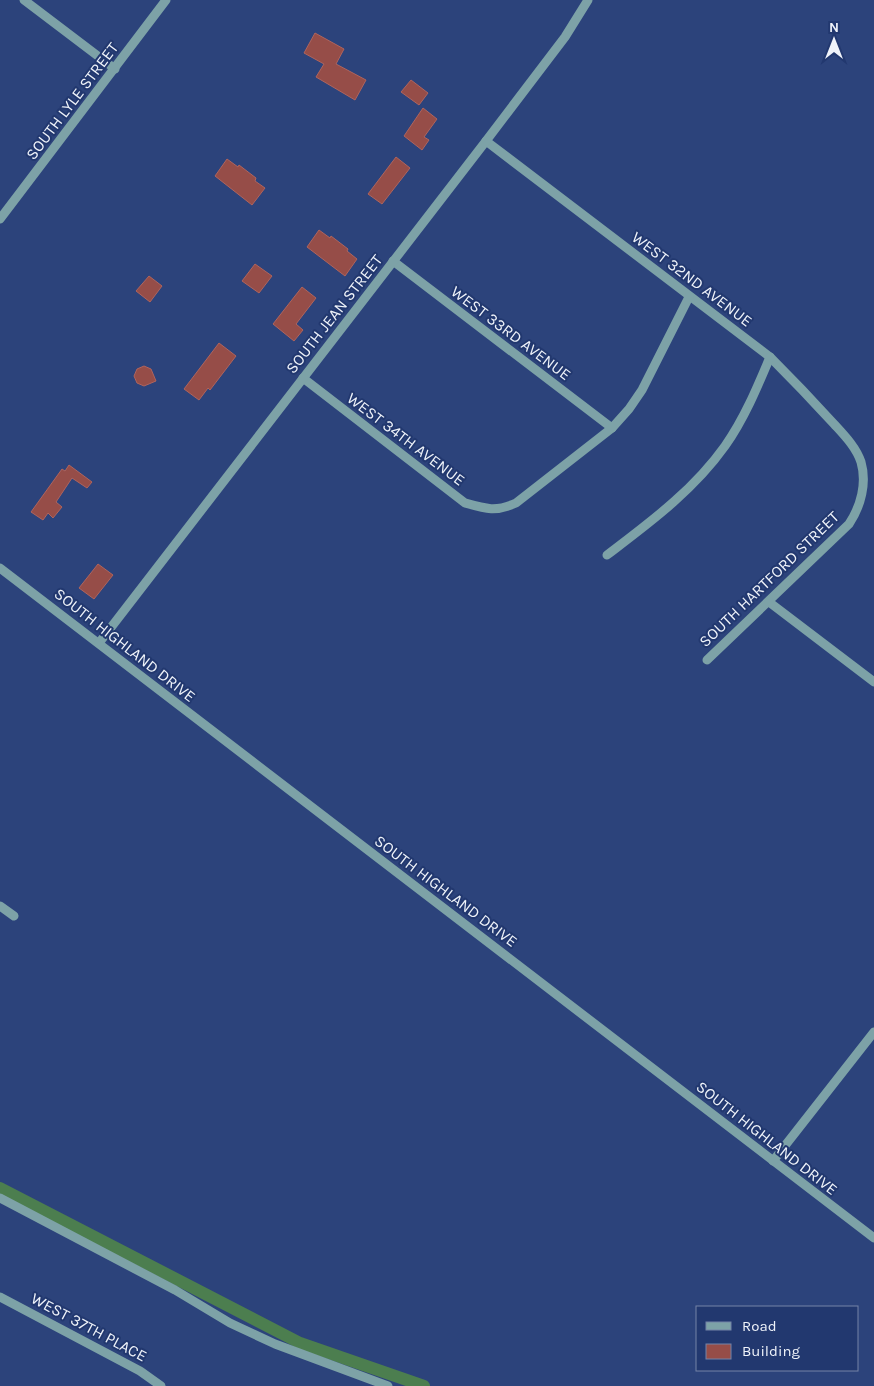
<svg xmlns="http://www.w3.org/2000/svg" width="874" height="1386" font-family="Karla,sans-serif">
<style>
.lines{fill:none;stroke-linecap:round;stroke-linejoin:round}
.canal{stroke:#4c7e4f;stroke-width:12}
.building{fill:#964d48;stroke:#af645d}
.minor{stroke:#7da2a7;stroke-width:9}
.labels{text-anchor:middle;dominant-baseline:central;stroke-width:4;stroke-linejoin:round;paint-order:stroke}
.street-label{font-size:16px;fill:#eff3fa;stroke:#22386f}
</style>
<rect width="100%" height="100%" fill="#2c437b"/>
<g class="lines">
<polyline class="canal" points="0,1188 300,1343 424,1386"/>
</g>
<g class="building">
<polygon points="315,33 344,49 336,64 366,80 355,100 316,77 324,64 304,53"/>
<polygon points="411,80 428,93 419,105 401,92"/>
<polygon points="423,108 437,119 424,137 429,140 422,150 404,136"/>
<polygon points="396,157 410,168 382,204 368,194"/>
<polygon points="227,159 238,167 239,165 256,178 255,181 265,188 252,205 215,176"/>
<polygon points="319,230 330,238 331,236 348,249 347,251 357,259 345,276 307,247"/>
<polygon points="255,264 272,276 259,293 242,281"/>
<polygon points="149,276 162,286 150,302 136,291"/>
<polygon points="302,287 316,298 296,324 303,330 294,341 273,324"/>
<polygon points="219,343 236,356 210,390 208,388 199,400 184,389"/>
<polygon points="144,366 151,369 156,381 144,386 137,383 134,376 137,369"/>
<polygon points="69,465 92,482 87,488 72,478 56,502 62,507 53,518 48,513 43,520 31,512 62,469 65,471"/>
<polygon points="98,564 113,575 94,599 79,588"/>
</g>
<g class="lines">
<g class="minor">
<polyline points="24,0 115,69"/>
<path d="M486,141L770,357C792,379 813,401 834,424C844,435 856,447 861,462C867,483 861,506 849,524L707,660"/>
<polyline points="0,219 166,0"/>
<polyline points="393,261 612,428"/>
<path d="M303,378L465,503C486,509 496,512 516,503L612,428L629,409L642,390L689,297"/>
<path d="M607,555C649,523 693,491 725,446C744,419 757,388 770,357"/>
<polyline points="0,568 874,1238"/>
<polyline points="769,602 874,682"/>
<polyline points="99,643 486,141 565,37 588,0"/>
<polyline points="0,906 14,916"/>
<polyline points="773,1161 874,1032"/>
<polyline points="0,1198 175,1290 230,1323 275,1344 388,1386"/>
<polyline points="0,1297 140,1371 161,1386"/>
</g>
</g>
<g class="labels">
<g class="street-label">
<text transform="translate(72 101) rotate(-53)">SOUTH LYLE STREET</text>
<text transform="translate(692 279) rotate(37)">WEST 32ND AVENUE</text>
<text transform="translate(334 314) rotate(-52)">SOUTH JEAN STREET</text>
<text transform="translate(511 333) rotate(37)">WEST 33RD AVENUE</text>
<text transform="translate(406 439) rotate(37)">WEST 34TH AVENUE</text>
<text transform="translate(769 579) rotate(-44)">SOUTH HARTFORD STREET</text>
<text transform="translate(125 645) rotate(38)">SOUTH HIGHLAND DRIVE</text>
<text transform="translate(446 891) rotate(37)">SOUTH HIGHLAND DRIVE</text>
<text transform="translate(767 1138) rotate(38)">SOUTH HIGHLAND DRIVE</text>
<text transform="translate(89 1327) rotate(28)">WEST 37TH PLACE</text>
</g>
</g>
<rect x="696" y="1306" width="162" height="65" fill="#22386f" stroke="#7483a7"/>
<rect x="706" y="1322" width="25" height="8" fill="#7da2a7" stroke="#7483a7"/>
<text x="742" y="1331" font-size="15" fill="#eff3fa">Road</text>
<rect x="706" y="1344" width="25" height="15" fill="#964d48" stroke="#7483a7"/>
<text x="742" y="1356" font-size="15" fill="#eff3fa">Building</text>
<g transform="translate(834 40)" stroke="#22386f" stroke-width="4" paint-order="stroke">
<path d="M0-4L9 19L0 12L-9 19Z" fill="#eff3fa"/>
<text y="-8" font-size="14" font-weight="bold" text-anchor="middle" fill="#eff3fa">N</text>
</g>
</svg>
